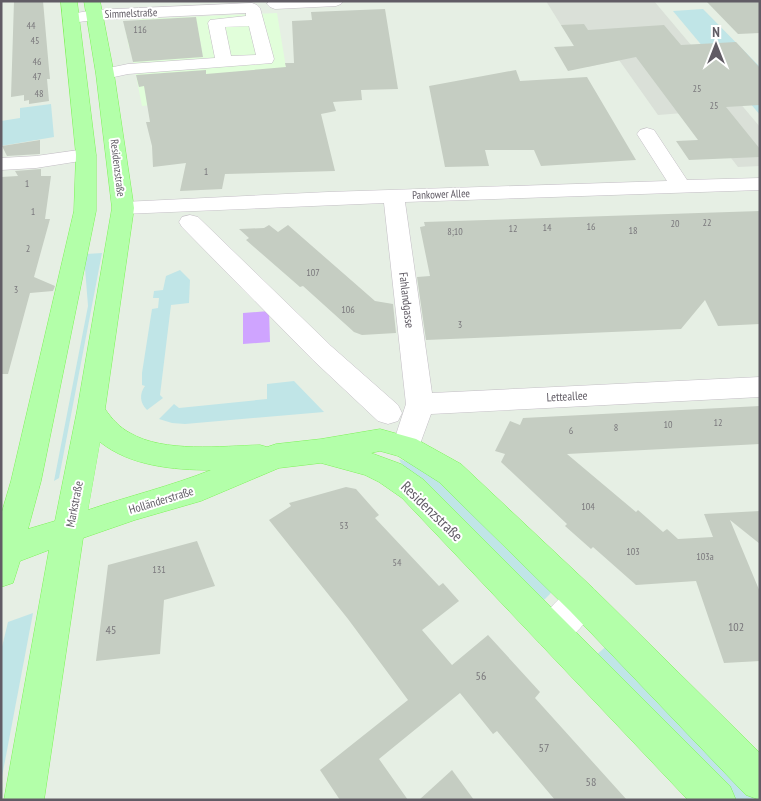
<svg xmlns="http://www.w3.org/2000/svg" width="761" height="801" font-family="'PT Sans Narrow',sans-serif">
<style>
.commercial{fill:#e1feda}
.industrial{fill:#dae0d8}
.green{fill:#c0e5e7}
.water{fill:#cfa4ff}
.building{fill:#c5cdc2}
.lines{fill:none;stroke-linecap:round;stroke-linejoin:round}
.minor-casing{stroke:#c3bec5;stroke-width:1}
.major-casing{stroke:#7df358;stroke-width:1}
.minor{fill:#fff;fill-rule:evenodd}
.major{fill:#b3ffa9;fill-rule:evenodd}
.labels{text-anchor:middle;dominant-baseline:central;stroke-width:4;stroke-linejoin:round;paint-order:stroke}
.number-label{font-size:10px;fill:#7a787c}
.far-street-label{font-size:11px;fill:#615c65;stroke:#fff}
.street-label{font-size:12px;fill:#615c65;stroke:#fff}
.near-number-label{font-size:12px;fill:#7a787c}
.near-street-label{font-size:15px;fill:#615c65;stroke:#fff}
</style>
<rect width="100%" height="100%" fill="#e6efe4"/>
<polygon class="commercial" points="277,13 290,92 142,106 133,61 202,52 200,39 129,48 125,27 140,19"/>
<polygon class="industrial" points="546,1 654,1 760,127 760,166 738,167 696,112 658,115 619,60 587,67"/>
<g class="green">
<polygon points="703,9 760,67 760,115 673,11"/>
<polygon points="51,104 54,137 1,146 1,121 20,118 20,108"/>
<polygon points="102,253 59,478 54,481 88,306 85,268 86,254"/>
<path d="M180,270L190,280L189,303L171,305L160,395L163,398L147,410C140,403 139,394 145,386L142,385V373L152,309L158,308L159,298H153L154,291L163,290L166,276Z"/>
<polygon points="294,381 324,412 185,424 172,423 159,419 174,404 179,408 267,399 267,384"/>
<polygon points="399,459 413,464 448,486 552,590 550,594 543,601 401,463"/>
<polygon points="33,613 1,782 1,651 8,622"/>
<polygon points="610,643 759,800 736,800 594,657"/>
</g>
<polygon class="water" points="269,311 270,342 243,344 243,313"/>
<g class="building">
<polygon points="14,1 43,1 49,69 50,79 47,79 49,101 29,104 29,100 24,101 24,95 11,97"/>
<polygon points="706,1 760,1 760,33 738,34"/>
<polygon points="385,9 398,89 361,90 362,100 333,102 336,111 321,114 335,171 225,174 222,189 180,191 186,163 153,167 152,146 146,122 150,122 144,86 139,87 136,75 206,70 206,74 286,67 285,63 294,63 292,21 312,20 311,12"/>
<polygon points="196,17 203,57 133,62 123,21"/>
<polygon points="584,24 588,30 664,25 681,45 736,42 760,68 760,105 726,107 760,149 760,157 689,160 676,141 698,140 636,57 568,71 554,47 574,46 561,25"/>
<polygon points="516,70 520,81 587,77 636,160 541,166 534,150 485,150 489,166 445,167 429,86"/>
<polygon points="40,140 40,154 7,156 2,146"/>
<polygon points="41,169 41,176 51,176 45,219 50,219 34,277 55,286 53,291 30,293 8,374 1,374 1,177 18,176 15,171"/>
<polygon points="760,211 760,324 718,326 705,300 681,329 426,340 417,277 430,276 420,227 425,226 424,222"/>
<polygon points="269,225 278,232 288,225 375,301 393,304 396,333 362,335 354,332 303,286 300,287 246,240 249,238 239,229 264,228"/>
<polygon points="760,406 760,444 567,454 636,512 638,510 663,532 667,529 678,539 713,537 704,514 760,511 760,544 730,520 760,592 760,661 724,663 696,581 636,585 593,547 591,549 565,526 567,524 501,462 505,454 495,451 510,421 520,425 523,418"/>
<polygon points="346,487 356,489 379,515 375,518 439,586 443,583 459,601 422,630 452,665 488,635 540,692 535,698 627,800 555,800 497,731 493,734 460,693 379,759 408,800 340,800 320,770 408,700 348,619 269,520 291,506 289,503"/>
<polygon points="197,541 215,586 164,600 160,654 96,661 108,565"/>
<polygon points="452,770 474,800 419,800"/>
</g>
<g class="lines">
<defs>
<g id="minor">
<polygon points="269,1 343,1 341,4 336,6 275,9 270,7 267,4"/>
<path d="M252,3L257,5L260,8L274,59L272,63L128,74L105,79L99,78L96,74L99,70L128,64L215,58L208,23L210,20L246,16V13L94,20L71,23L65,21L63,18L65,15L94,10ZM249,26L256,55L231,56L225,27Z"/>
<polygon points="647,128 654,130 687,180 760,178 760,190 405,202 432,393 760,377 760,397 431,414 416,455 406,459 396,455 392,447 406,404 384,203 123,214 115,213 112,208 115,203 123,202 328,192 667,181 637,134 640,130"/>
<polygon points="86,149 93,151 96,155 93,159 36,168 1,170 1,158 36,156"/>
<polygon points="190,215 198,217 331,346 398,405 402,413 398,421 388,424 378,421 313,360 182,227 179,222 182,217"/>
<path d="M582,584L594,589L599,600C590,619 572,641 552,649L540,644L535,632C543,613 562,592 582,584Z"/>
</g>
<path id="major" d="M61,1H77L96,155V211L41,481L28,529L55,521L77,411L112,208L96,74L84,1H100L114,74L134,208L105,409C112,419 119,427 130,433C164,453 222,446 260,445L267,447L276,444L321,439L380,429L416,439L461,464L594,589L760,753V800L746,795L570,611L439,482L398,456L380,451L371,453L401,464L424,480L730,786L736,800H688L402,498L379,482L365,475L321,463L279,468L201,501L135,520L83,538L44,800H4L49,550L20,561L13,583L1,587V515L11,481L74,211L76,155ZM100,442C130,466 173,470 211,470C171,486 129,496 88,510Z"/>
</defs>
<use href="#minor" class="minor-casing"/>
<use href="#major" class="major-casing"/>
<use href="#minor" class="minor"/>
<use href="#major" class="major"/>
</g>
<g class="labels">
<g class="number-label">
<text x="31" y="25">44</text>
<text x="140" y="29">116</text>
<text x="35" y="40">45</text>
<text x="37" y="61">46</text>
<text x="37" y="76">47</text>
<text x="697" y="88">25</text>
<text x="39" y="93">48</text>
<text x="714" y="105">25</text>
<text x="206" y="171">1</text>
<text x="27" y="183">1</text>
<text x="33" y="211">1</text>
<text x="707" y="222">22</text>
<text x="675" y="223">20</text>
<text x="591" y="226">16</text>
<text x="547" y="227">14</text>
<text x="513" y="228">12</text>
<text x="633" y="230">18</text>
<text x="455" y="231">8;10</text>
<text x="28" y="248">2</text>
<text x="313" y="272">107</text>
<text x="16" y="289">3</text>
<text x="348" y="309">106</text>
<text x="460" y="324">3</text>
<text x="718" y="422">12</text>
<text x="668" y="424">10</text>
<text x="616" y="427">8</text>
<text x="571" y="430">6</text>
<text x="588" y="506">104</text>
<text x="344" y="525">53</text>
<text x="633" y="551">103</text>
<text x="705" y="556">103a</text>
<text x="397" y="562">54</text>
<text x="159" y="569">131</text>
</g>
<g class="far-street-label">
<text transform="translate(131 13) rotate(-2)">Simmelstraße</text>
<text transform="translate(118 168) rotate(83)">Residenzstraße</text>
<text transform="translate(441 194) rotate(-2)">Pankower Allee</text>
</g>
<g class="street-label">
<text transform="translate(407 300) rotate(83)">Fahlandgasse</text>
<text transform="translate(567 396) rotate(-3)">Letteallee</text>
<text transform="translate(161 500) rotate(-17)">Holländerstraße</text>
<text transform="translate(74 504) rotate(-79)">Markstraße</text>
</g>
<g class="near-number-label">
<text x="736" y="626">102</text>
<text x="111" y="629">45</text>
<text x="481" y="675">56</text>
<text x="544" y="747">57</text>
<text x="591" y="781">58</text>
</g>
<g class="near-street-label">
<text transform="translate(432 511) rotate(44)">Residenzstraße</text>
</g>
</g>
<rect width="761" height="801" fill="none" stroke="#615c65" stroke-width="5"/>
<g transform="translate(716 45)" stroke="#ffffff" stroke-width="4" paint-order="stroke">
<path d="M0-4L9 19L0 12L-9 19Z" fill="#615c65"/>
<text y="-8" font-size="14" font-weight="bold" text-anchor="middle" fill="#615c65">N</text>
</g>
</svg>
